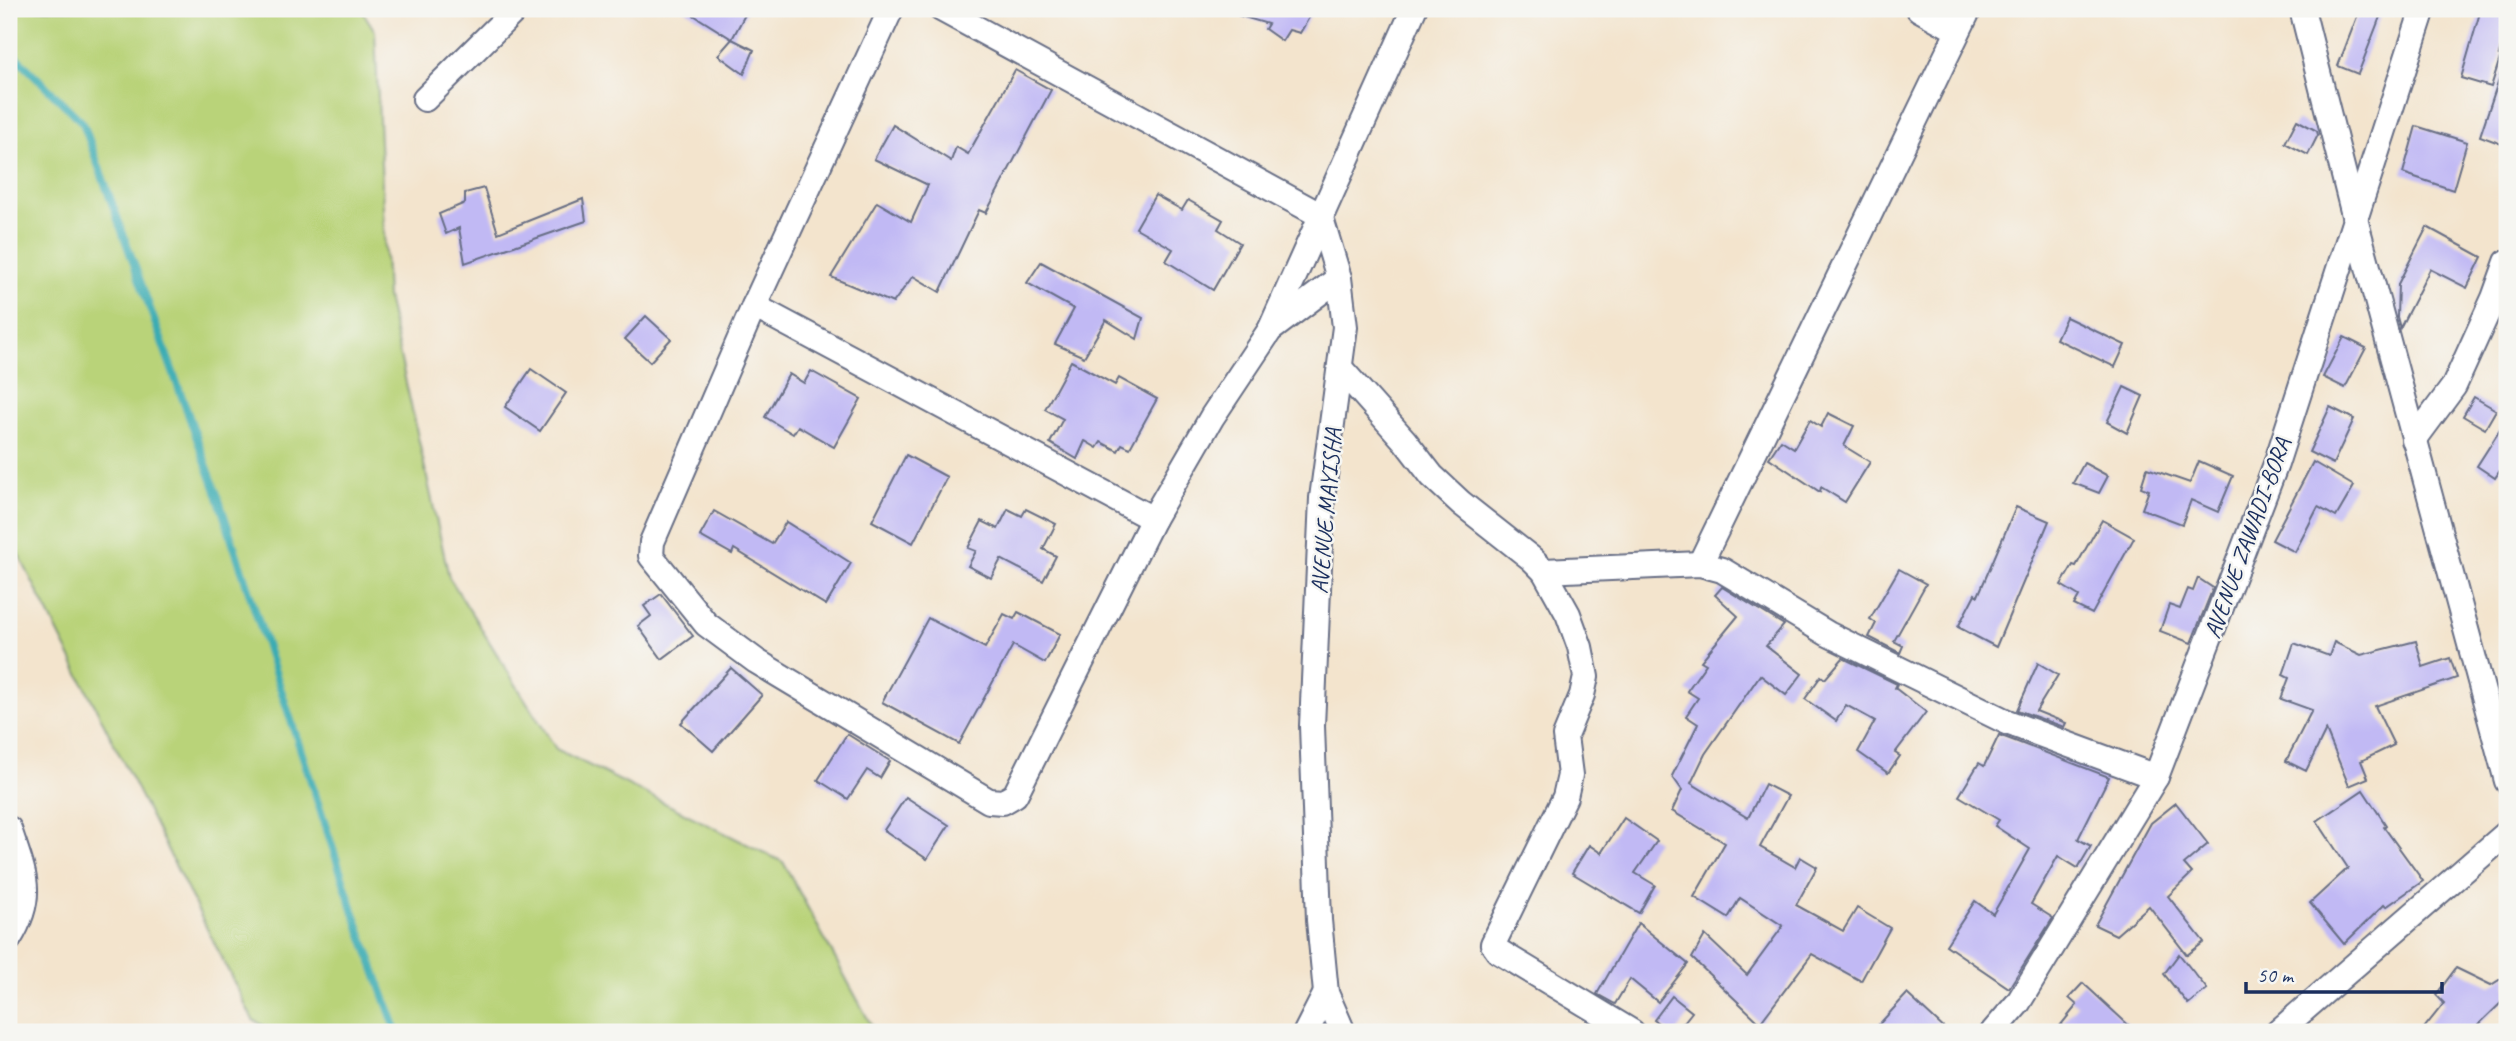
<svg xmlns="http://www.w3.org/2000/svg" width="2516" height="1041" font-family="Caveat,sans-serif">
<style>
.green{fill:#b9d379;stroke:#6a816c;stroke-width:2}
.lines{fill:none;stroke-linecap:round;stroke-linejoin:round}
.stream{stroke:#3aacb2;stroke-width:8}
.building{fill:#c1b9f4}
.minor-casing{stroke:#676e85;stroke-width:28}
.minor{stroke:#fff;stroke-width:24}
.labels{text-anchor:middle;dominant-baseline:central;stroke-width:5;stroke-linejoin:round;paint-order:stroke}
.street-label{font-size:24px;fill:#1b2f5e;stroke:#f6f6f2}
</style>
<rect width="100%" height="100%" fill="#f6f6f2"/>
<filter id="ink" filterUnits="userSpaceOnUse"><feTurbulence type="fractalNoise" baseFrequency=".0143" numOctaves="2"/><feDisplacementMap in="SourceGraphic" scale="14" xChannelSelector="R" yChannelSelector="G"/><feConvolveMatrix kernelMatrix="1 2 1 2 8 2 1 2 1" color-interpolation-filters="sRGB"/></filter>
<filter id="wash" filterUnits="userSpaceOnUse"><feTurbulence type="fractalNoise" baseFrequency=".00686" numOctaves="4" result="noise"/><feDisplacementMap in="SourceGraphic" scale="28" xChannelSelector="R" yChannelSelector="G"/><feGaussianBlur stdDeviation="1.57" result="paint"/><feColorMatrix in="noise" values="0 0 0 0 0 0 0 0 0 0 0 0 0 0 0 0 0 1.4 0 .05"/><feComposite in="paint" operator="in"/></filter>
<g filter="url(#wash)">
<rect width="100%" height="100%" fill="#f3e4cd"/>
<polygon class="green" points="9,9 361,9 375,31 387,297 449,577 556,749 783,862 875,1032 275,1032 253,1020 9,535"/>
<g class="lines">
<polyline class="stream" points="9,50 83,123 217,494 353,910 397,1032"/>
</g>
<g id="blocks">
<g class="building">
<polygon points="684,9 748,9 732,39"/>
<polygon points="1237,9 1314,9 1300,33 1289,30 1282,41 1265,29 1268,24 1237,15"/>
<polygon points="2360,9 2383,9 2358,74 2338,66"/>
<polygon points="2481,9 2507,9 2507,23 2499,55 2501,55 2491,87 2461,78"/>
<polygon points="732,39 754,50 744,74 718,55"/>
<polygon points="2503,67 2507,68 2507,146 2480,136"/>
<polygon points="1015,70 1051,90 986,213 979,210 940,292 913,276 893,303 831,277 877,202 911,222 928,185 874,159 893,125 951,161 956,147 968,154"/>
<polygon points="2297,120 2317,131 2318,135 2308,155 2285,143"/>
<polygon points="2416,126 2467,142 2453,190 2403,173"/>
<polygon points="484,188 498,233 583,199 586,221 465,263 459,228 446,234 439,214 465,203 465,193"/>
<polygon points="1155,195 1182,210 1188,200 1223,220 1218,229 1240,243 1213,290 1166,261 1173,249 1136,228"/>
<polygon points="2427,227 2482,257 2467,288 2430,269 2400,328 2397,317 2398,284"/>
<polygon points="1041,262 1143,318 1137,339 1106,320 1084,357 1055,344 1074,309 1027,283"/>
<polygon points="646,316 671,339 650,362 625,339"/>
<polygon points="2066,317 2125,345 2115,367 2056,339"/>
<polygon points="2344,337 2366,348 2345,388 2323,377"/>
<polygon points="1071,361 1115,385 1119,378 1157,399 1130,448 1122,444 1118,451 1101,442 1097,448 1085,441 1077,459 1050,443 1063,419 1045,409"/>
<polygon points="531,369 566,393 540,431 505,407"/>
<polygon points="811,371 861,399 834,447 798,426 793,434 765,417 789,374 804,383"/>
<polygon points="2124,387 2143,396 2127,433 2107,422"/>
<polygon points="2474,397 2496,410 2485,429 2463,416"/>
<polygon points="2330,407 2354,419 2333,464 2309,452"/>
<polygon points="1828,413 1854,426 1844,446 1870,462 1845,502 1821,487 1820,492 1769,458 1781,440 1794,448 1810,420 1821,427"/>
<polygon points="2507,419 2507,460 2495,478 2477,466"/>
<polygon points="906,455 947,477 913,543 872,521"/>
<polygon points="2199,461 2233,476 2218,512 2191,500 2182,524 2142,509 2149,490 2141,487 2147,468 2190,483"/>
<polygon points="2313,462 2354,486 2336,517 2318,507 2295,552 2272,540"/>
<polygon points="2084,463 2108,476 2099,493 2073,483"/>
<polygon points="2016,507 2049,521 1996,647 1958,627 1975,594 1978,596"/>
<polygon points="1008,509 1022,516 1026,509 1056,524 1043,549 1056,556 1043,581 1001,559 991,578 968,566 976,551 968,548 982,521 998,529"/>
<polygon points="714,511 772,544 786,522 851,563 826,605 734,549 732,554 700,536"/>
<polygon points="2102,520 2134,538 2092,614 2074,605 2079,596 2061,585 2073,565 2076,566"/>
<polygon points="1899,569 1926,584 1894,641 1903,646 1900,653 1869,637 1876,623 1870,619"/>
<polygon points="2198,578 2213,588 2191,643 2160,631 2169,605 2180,609 2188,589 2193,591"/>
<polygon points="1722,587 1784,625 1766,646 1802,674 1786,695 1760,675 1705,754 1691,783 1748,818 1765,784 1788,796 1760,847 1795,867 1800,857 1817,867 1796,905 1843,931 1857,908 1890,928 1861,981 1812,954 1760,1023 1692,958 1705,935 1747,975 1783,926 1740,898 1728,918 1694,897 1725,843 1672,811 1682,790 1672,776 1698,724 1686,716 1698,698 1687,691 1706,664 1701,661 1738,616 1715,595"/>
<polygon points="661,594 693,636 662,659 638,626 651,616 644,606"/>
<polygon points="1018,612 1060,634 1045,663 1013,645 959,744 882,702 928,618 985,648 1004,614 1014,619"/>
<polygon points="2416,641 2423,667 2450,658 2457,678 2375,706 2394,745 2361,761 2368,778 2349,786 2326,730 2306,771 2286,761 2312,710 2281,699 2289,678 2283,675 2294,643 2329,656 2334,642 2361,655"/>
<polygon points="1843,658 1897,684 1895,688 1926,712 1895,753 1900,756 1888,773 1858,752 1875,721 1846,705 1836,721 1805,699 1821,676 1825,679"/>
<polygon points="2038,663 2058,675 2036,711 2066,723 2064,727 2017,710"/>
<polygon points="731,668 762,695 713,751 681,723"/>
<polygon points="847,734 890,761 880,778 867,770 848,799 818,780"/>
<polygon points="1999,735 2109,777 2078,839 2091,846 2078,868 2058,856 2031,904 2053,918 2009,988 1946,945 1975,901 1993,914 2030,849 1995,826 1999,820 1959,796 1979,763 1984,766"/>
<polygon points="2363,790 2386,825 2384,827 2423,881 2386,907 2384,905 2344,944 2310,903 2348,868 2317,821"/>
<polygon points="906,797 949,825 927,859 884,830"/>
<polygon points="2176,803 2208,844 2184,864 2192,873 2168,896 2204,942 2187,955 2149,906 2116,935 2095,925 2151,823"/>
<polygon points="1624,818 1657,841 1635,873 1655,885 1639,913 1572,873 1589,845 1601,853"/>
<polygon points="1638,923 1688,964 1658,1002 1630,979 1615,1004 1597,994"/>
<polygon points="2179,954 2207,989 2188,1004 2164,974"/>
<polygon points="2456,968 2491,985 2507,975 2507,997 2471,1032 2421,1032 2444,1003 2436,995"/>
<polygon points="2083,983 2136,1032 2055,1032 2077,1005 2069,998"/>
<polygon points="1907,994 1948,1032 1872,1032"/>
<polygon points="1672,996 1692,1012 1676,1032 1670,1032 1654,1020"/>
</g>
</g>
</g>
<g filter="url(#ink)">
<use href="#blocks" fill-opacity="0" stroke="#676e85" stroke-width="2"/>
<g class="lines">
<defs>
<g id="minor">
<polyline points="891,9 754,306 652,542 651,556 706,624 756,661 989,801 1003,802 1015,795 1153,519"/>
<polyline points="941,9 1320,215"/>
<polyline points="1919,9 1957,30"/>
<polyline points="2302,9 2355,219 2507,781"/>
<polyline points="425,99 516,9"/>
<polyline points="1320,215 1339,278 1345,327 1322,498 1312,726 1319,920 1326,993 1343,1032"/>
<polyline points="754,306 1153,519 1212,417 1270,330 1339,278"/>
<polyline points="1271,328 1414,9"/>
<polyline points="1341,369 1405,441 1432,476 1461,503 1532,559 1544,571 1568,614 1580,647 1586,677 1582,695 1565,736 1570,775 1565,797 1493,944 1498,951 1632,1032"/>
<polyline points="2414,440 2454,386 2494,298 2507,262"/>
<polyline points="1700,564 1969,9"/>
<polyline points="1544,571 1700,564 1722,570 1828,634 2007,722 2156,777"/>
<path d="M9,829C24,875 36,895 9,939"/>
<polyline points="1306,1032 1326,993"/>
<polyline points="1993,1032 2018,1003 2156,777 2276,464 2423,9"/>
<polyline points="2278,1032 2507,833"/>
</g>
</defs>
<use href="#minor" class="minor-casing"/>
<use href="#minor" class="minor"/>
</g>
</g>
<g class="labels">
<g class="street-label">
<text transform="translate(1326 511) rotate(-85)">AVENUE MAYISHA</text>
<text transform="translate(2247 538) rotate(-70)">AVENUE ZAWADI-BORA</text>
</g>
</g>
<rect width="2516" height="1041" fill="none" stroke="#f6f6f2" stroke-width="35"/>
<path d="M2246 982v10h196v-10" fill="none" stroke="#1b2f5e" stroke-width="3.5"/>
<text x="2257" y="982" font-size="21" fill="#1b2f5e" stroke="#f6f6f2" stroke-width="5" paint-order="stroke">50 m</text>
</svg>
